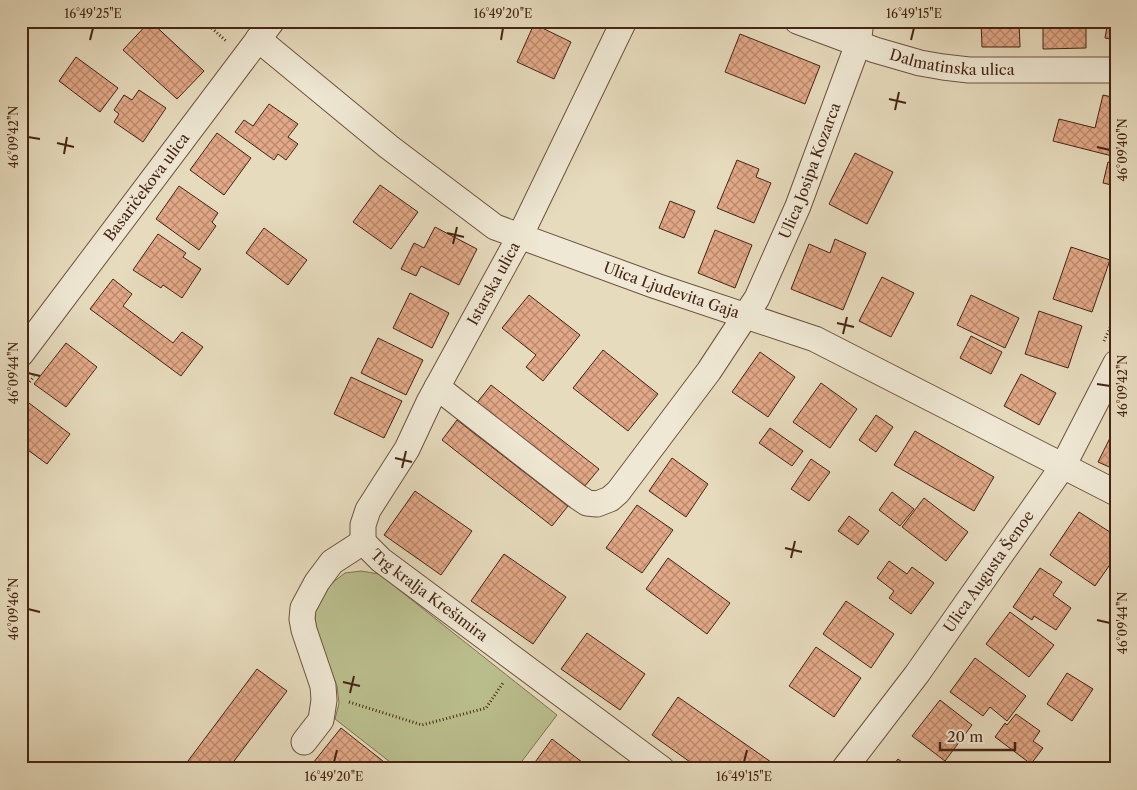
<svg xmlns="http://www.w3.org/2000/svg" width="1137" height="790" viewBox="0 0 1137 790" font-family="'Libre Caslon Text',serif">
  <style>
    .green { fill: #babe8d; stroke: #807250 }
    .building { fill: url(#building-cross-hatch); stroke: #472514 }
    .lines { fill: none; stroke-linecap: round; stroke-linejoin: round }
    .minor-casing { stroke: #6f523e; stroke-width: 27 }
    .path { stroke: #472514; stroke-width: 3; stroke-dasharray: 1 2.5; stroke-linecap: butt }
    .minor { stroke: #efe8d4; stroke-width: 25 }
    .ticks { fill: none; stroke: #472514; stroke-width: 2 }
    .labels { text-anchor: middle; stroke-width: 5; stroke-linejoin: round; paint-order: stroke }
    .street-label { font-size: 15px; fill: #472514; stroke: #efe8d4 }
    .neatline { fill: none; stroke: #472514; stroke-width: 2 }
    .ticks-label { font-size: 12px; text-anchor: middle; fill: #472514 }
  </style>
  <defs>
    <pattern id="building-cross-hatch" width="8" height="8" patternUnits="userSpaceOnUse" patternTransform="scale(1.25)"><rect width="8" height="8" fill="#e2a887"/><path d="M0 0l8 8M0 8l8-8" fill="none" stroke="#b9896d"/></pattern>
  </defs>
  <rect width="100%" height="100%" fill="#e6dbbd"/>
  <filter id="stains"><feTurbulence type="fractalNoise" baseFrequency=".004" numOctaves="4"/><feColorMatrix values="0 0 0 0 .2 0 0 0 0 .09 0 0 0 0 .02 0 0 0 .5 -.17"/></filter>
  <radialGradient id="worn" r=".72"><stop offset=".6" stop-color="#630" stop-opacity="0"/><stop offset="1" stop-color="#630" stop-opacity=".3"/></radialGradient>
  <path class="green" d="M361,571L379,574L557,715L516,769H399L335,719L339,703L337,686L314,626L316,607L328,586L345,573Z"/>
  <path class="building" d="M150,21L204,71L177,99L123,50Z
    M569,21H585L582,27Z
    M981,21H1019L1020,47H982Z
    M1043,21H1086V48L1043,49Z
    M1108,21H1116V40L1105,38Z
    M534,24L571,42L554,79L517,62Z
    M740,34L820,66L805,104L725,72Z
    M76,57L118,88L100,112L59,81Z
    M139,90L166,108L143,142L114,122L119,114L114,110L124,95L132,100Z
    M1103,95L1116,98V157L1053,141L1059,119L1095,128Z
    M269,104L298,124L288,137L298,144L286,160L278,154L274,160L235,132L244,120L253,126Z
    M217,133L251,158L224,195L190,170Z
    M855,153L893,172L867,224L829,204Z
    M737,160L759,169L756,177L771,183L754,223L717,208Z
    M1108,162L1116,164V186L1103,183Z
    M380,185L418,212L391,249L353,222Z
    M179,186L218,213L212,222L216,226L199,250L156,219Z
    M670,201L695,211L684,238L659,228Z
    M435,227L477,249L459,285L421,266L416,276L401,269L414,243L424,248Z
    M264,228L307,260L288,285L246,253Z
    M715,230L752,245L735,288L698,273Z
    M158,234L186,253L183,257L201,269L182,298L163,285L161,288L133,270Z
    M835,239L866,253L843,310L791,289L809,244L830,253Z
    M1071,247L1110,260L1092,312L1053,299Z
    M882,277L914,293L891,337L859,321Z
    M113,279L132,294L123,306L173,343L182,332L203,347L181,376L90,309Z
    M410,293L449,313L432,348L393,328Z
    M529,295L580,335L543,381L526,367L536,355L502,328Z
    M971,295L1019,318L1005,348L957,325Z
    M1039,311L1082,326L1068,368L1025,354Z
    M971,336L1002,352L991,374L960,358Z
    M378,338L423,360L406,395L361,373Z
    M66,343L97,367L66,407L34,384Z
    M603,350L658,394L628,431L573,388Z
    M760,352L795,377L768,417L732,392Z
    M1021,374L1056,393L1039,425L1004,406Z
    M351,377L402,401L384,438L334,414Z
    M821,383L857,409L830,448L793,422Z
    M491,385L599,469L584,487L476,404Z
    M25,400L70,434L47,464L21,445V406Z
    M876,415L893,427L876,452L859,440Z
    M457,420L568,506L552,526L442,440Z
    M1116,426V470L1098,462Z
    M770,428L803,451L792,466L759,443Z
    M915,431L994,477L974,511L894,465Z
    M672,458L708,484L686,517L649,491Z
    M811,459L830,472L809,501L791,489Z
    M415,491L472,531L441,575L384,535Z
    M892,492L914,509L900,526L879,510Z
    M924,498L968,532L946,561L902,527Z
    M637,505L673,530L642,573L606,548Z
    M1079,512L1116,536V556L1095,586L1050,555Z
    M849,516L869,531L858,545L838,531Z
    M504,554L566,597L533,644L471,601Z
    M668,558L730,603L707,634L646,589Z
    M889,561L907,574L912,567L934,583L911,614L889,598L894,591L877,578Z
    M1040,568L1062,582L1053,595L1071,608L1056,630L1034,616L1032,620L1013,607Z
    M846,601L894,634L871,668L823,634Z
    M1010,612L1054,645L1029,677L986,644Z
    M587,633L645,674L620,710L561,669Z
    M816,647L861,678L834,717L789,686Z
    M975,658L1026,696L1007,721L990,707L983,716L950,692Z
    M257,669L287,691L228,769H182Z
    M1067,673L1093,689L1072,721L1047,704Z
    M678,697L781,769H700L652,735Z
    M940,700L972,725L945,761L912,736Z
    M1016,714L1040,731L1033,741L1043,748L1031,764L995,737L1005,723L1007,725Z
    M341,728L393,769H320L313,763Z
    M552,739L591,769H530Z
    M898,759L911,769H890Z
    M1037,761L1047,769H1031Z"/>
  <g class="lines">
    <g class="minor-casing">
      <g id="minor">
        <path id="s1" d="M797,21L875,50L920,63L943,67L969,70H1116"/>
        <path id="s2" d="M258,39L389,147L495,227L656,286L815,339L1116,493"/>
        <path id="s3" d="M21,354L272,21"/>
        <path id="s4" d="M437,387L578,497L587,503L597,504L610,499L618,492L709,371L757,298L798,206L858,44L861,21"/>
        <path id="s5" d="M363,542V525L368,510L407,449L429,402L520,236L624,21"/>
        <path id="s6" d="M304,742L321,720L324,700L323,686L304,630L302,619L303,608L317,582L332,562L363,542L381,560L662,769"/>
        <path id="s7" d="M844,769L917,674L1063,466L1116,363"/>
      </g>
    </g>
    <path class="path" d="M204,21L226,41
      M296,27L300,21
      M1104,341L1116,315
      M21,393L34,376
      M349,702L422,725L486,708L503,683"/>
    <use href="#minor" class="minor"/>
  </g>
  <path class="ticks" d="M90,40L93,28M501,40L503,28M911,40L914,28M889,99L906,103M895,110L899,92M28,137L40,139M57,143L74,147M1097,147L1110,150M64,154L67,137M447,233L464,237M453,244L457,227M837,323L854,327M843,334L847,317M28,373L40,376M1097,384L1110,386M395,458L412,462M402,468L406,451M785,548L802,552M791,558L795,541M28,609L40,612M1097,620L1110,623M343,682L360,686M350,693L354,676M334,762L337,750M744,762L747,750"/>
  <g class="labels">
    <g class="street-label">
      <text dy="5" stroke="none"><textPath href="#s1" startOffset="162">Dalmatinska ulica</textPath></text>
      <text dy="5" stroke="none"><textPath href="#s4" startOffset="601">Ulica Josipa Kozarca</textPath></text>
      <text dy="5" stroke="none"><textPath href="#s3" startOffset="209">Basaričekova ulica</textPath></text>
      <text dy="5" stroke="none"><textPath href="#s5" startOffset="292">Istarska ulica</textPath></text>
      <text dy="5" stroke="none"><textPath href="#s2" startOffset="490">Ulica Ljudevita Gaja</textPath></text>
      <text dy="5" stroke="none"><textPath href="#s7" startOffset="245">Ulica Augusta Šenoe</textPath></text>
      <text dy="5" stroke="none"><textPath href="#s6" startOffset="320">Trg kralja Krešimira</textPath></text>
    </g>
  </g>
  <rect width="1137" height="790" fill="none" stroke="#e6dbbd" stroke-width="55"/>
  <path d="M940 742v8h75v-8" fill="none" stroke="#472514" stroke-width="2.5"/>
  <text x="947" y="742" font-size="15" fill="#472514" stroke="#efe8d4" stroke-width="4" paint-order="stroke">20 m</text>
  <rect x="28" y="28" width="1082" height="734" class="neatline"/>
  <g class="ticks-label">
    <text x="93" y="18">16°49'25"E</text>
    <text x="503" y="18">16°49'20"E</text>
    <text x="914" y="18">16°49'15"E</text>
    <text transform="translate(14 137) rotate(-90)" y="4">46°09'42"N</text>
    <text transform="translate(1123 150) rotate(-90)" y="4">46°09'40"N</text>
    <text transform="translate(14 373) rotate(-90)" y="4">46°09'44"N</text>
    <text transform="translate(1123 386) rotate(-90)" y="4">46°09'42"N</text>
    <text transform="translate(14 609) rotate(-90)" y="4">46°09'46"N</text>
    <text transform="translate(1123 623) rotate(-90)" y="4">46°09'44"N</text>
    <text x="334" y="781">16°49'20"E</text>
    <text x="744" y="781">16°49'15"E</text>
  </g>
  <rect width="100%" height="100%" filter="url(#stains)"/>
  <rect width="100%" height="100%" fill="url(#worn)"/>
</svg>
